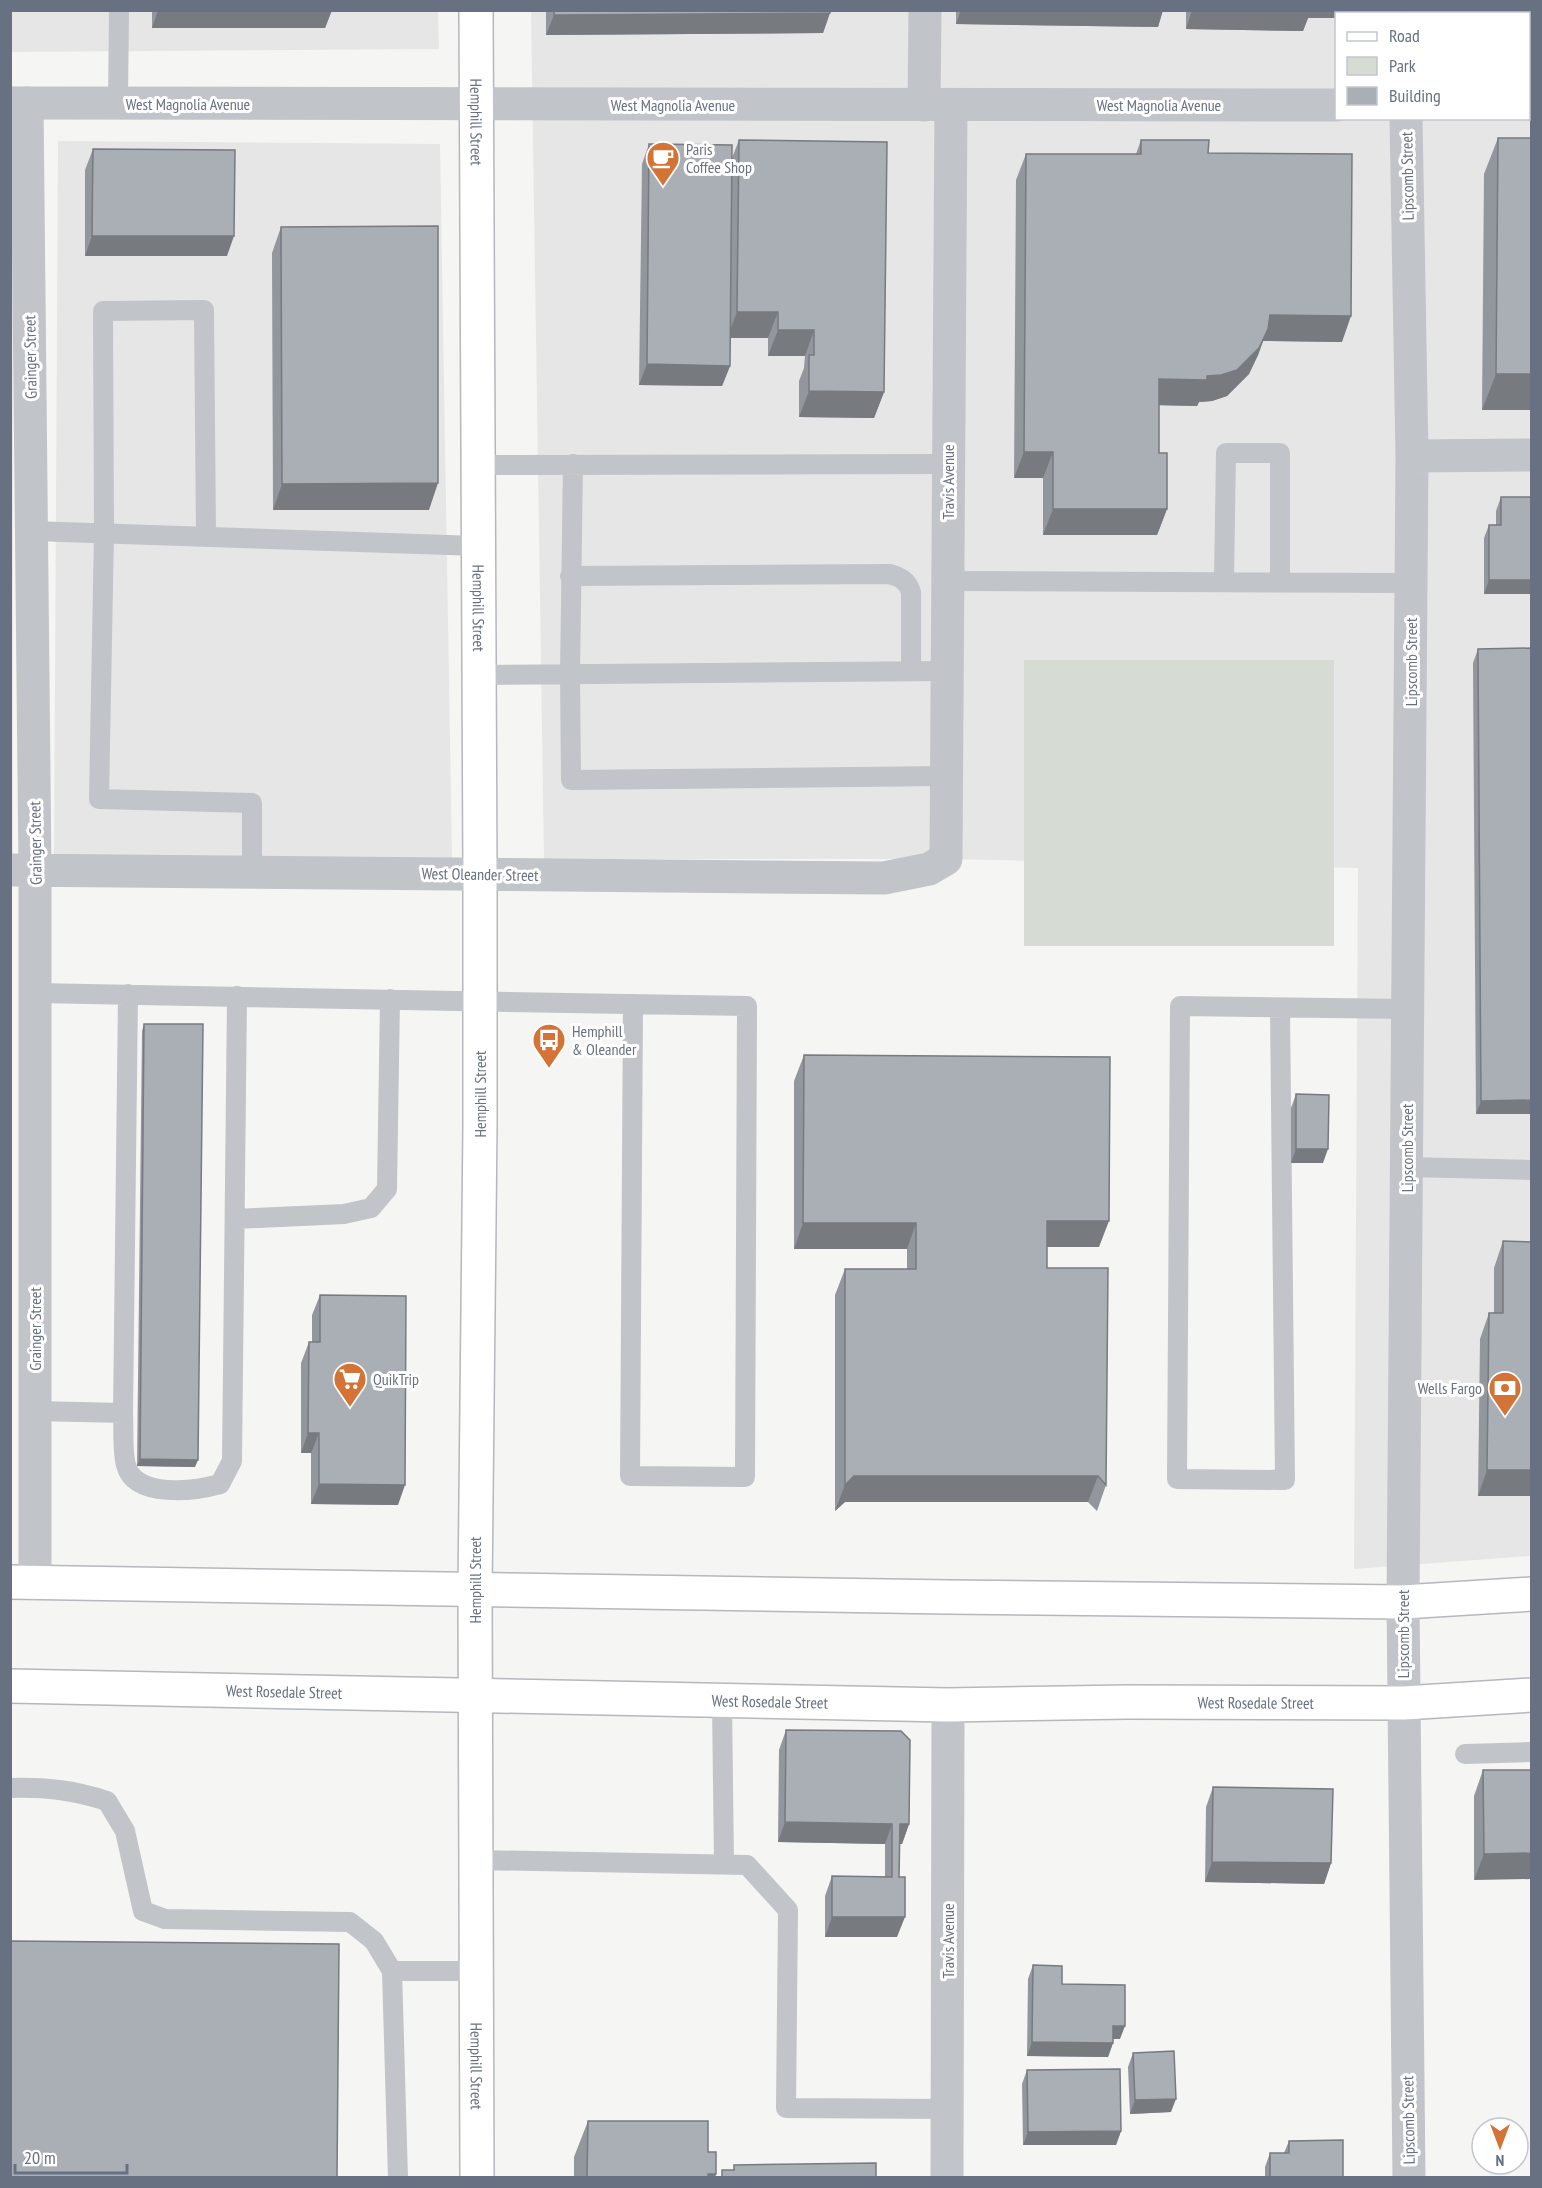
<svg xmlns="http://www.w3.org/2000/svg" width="1542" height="2188" viewBox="0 0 1542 2188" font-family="'PT Sans Narrow',sans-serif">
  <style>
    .built { fill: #e6e6e6; fill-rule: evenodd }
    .green { fill: #d6dcd4 }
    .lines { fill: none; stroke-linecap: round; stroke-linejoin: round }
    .secondary-casing { stroke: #b4b7bc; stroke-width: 36 }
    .service { stroke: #c1c4c8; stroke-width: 20 }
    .minor { stroke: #c1c4c8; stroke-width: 33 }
    .tertiary { stroke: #c1c4c8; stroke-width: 33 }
    .secondary { stroke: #fff; stroke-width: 33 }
    .wall { fill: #92969d }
    .shaded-wall { fill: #777a7f }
    .building { fill: #aaafb6; stroke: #777a7f; stroke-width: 1.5 }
    .labels { text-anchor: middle; stroke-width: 6; stroke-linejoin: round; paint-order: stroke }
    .street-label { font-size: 16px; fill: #677181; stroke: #fff }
    .poi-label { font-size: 16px; fill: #677181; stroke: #fff; text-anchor: start }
  </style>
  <rect width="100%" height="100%" fill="#f5f6f3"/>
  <path class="built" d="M10,11H438L439,49L11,52Z
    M531,11H1531V1556L1354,1569L1358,868L946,859H544ZM1336,14H1528V118H1336Z
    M11,141H13V858H11Z
    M58,141L440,144L452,858H54Z"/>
  <path class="green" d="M1024,660H1334V946H1024Z"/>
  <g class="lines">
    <g class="secondary-casing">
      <g id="secondary">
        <path id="s1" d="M476,10L480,874V1125L475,1591L477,2178"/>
        <path d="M10,1582L948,1597L1403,1602L1532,1594"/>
        <path id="s2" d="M10,1686L948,1705L1127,1702L1404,1703L1532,1695"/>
      </g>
    </g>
    <path class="service" d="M118,103L119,10
      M573,464L570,674L571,780L947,776
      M478,465L948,464
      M32,531L478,546
      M206,536L204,310L103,311L104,533L99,799L252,803V873
      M570,576L889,574C900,577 907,580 911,592V671
      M948,581L1411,583
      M1224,582L1226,453H1280V582
      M479,675L947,671
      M35,993C272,999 510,1001 747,1006L745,1477L630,1476L633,1004
      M1280,1008L1285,1480L1177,1479L1180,1006L1408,1009
      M1407,1167L1532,1170
      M235,1219L344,1214L371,1208L387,1189L390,999
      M35,1411L123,1413L128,994
      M123,1413C124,1428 122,1451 126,1465C135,1499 195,1491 220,1484L232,1461L237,996
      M722,1701L724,1864
      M1465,1754L1532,1752
      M10,1788C46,1787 73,1790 107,1801L125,1831L143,1911L165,1919L350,1922L374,1941L392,1971L398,2178
      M475,1860L747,1865L788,1910L786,2108L947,2109
      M392,1971H475"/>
    <path class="minor" d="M1406,10V14
      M27,103L35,870V1583
      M924,105L925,10
      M1406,118L1412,456L1403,1602L1409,2178
      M1412,456L1532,455
      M10,870L884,878L929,869L946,859L951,105
      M947,2178L948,1705"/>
    <path class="tertiary" d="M10,103L1336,105
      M1528,104H1532"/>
    <use href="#secondary" class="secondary"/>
  </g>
  <path class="wall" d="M152,10H332L325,28H152Z
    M546,10H901V12H830L823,33L546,35Z
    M956,10H1163L1158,27L956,24Z
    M1186,10H1365L1363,14H1336L1308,18L1303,31L1186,29Z
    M1498,138L1532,410H1482L1484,174Z
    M739,140L884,392L874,418L799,417V381L804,368L805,356H768V338H730V366L722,386L639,385L642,164L649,144L732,158Z
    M1141,140L1208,153L1342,342L1263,341L1258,355L1249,374L1227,396L1212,401L1199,402L1197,406L1159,405V453L1167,509L1157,535H1043V478H1014L1016,180L1026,154H1136Z
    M93,149L227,256H85V170Z
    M281,227L429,510H273L272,253Z
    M1501,497L1532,594H1484V538L1489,525H1496V511Z
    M1478,649L1532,1114H1476L1473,663Z
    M144,1024L195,1467L137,1466L142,1031Z
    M804,1055L1099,1247H1047V1268L1106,1485L1097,1511L1088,1502H845L835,1511V1295L845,1269H907V1249H794V1081Z
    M1296,1094L1323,1163H1291V1108Z
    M1503,1241L1532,1242V1496H1478L1480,1339L1489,1313H1494V1268Z
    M320,1295L398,1505L311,1504V1453H301V1363L309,1342H312V1315Z
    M786,1730L909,1824L902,1844H900L897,1937H825V1896L832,1876L885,1877V1844L778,1842L779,1750Z
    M1483,1770H1532L1474,1880V1796Z
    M1213,1787L1331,1863L1324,1884L1205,1882L1206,1807Z
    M1033,1965L1062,1984L1120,2039H1113V2043L1108,2057L1027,2056L1028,1979Z
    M1133,2053L1171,2112L1130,2114L1128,2067Z
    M1027,2070L1121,2131L1116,2145H1023L1022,2084Z
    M588,2121L708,2152L715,2178H574V2157Z
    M1289,2141L1343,2178H1265V2167L1270,2153H1284Z"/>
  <path class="shaded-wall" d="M158,10H332L325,28H152Z
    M826,10H901V12H826Z
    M961,10H1163L1158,27L956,24Z
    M1192,10H1365L1363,14H1336V18H1308L1303,31L1186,29Z
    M1462,10H1532V15H1528V14H1461Z
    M830,13L823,33L546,35L554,15Z
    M92,236H234L227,256H85Z
    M737,312H778L768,338H727Z
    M1270,315L1351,316L1342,342L1263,341L1258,355L1249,374L1227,396L1212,401L1199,402L1197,406L1149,405L1159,379L1207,376Z
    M778,330H814L805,356H768Z
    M647,364L730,366L722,386L639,385Z
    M1496,374H1532V410H1482Z
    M809,391L884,392L874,418L799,417Z
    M1024,452H1053L1043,478H1014Z
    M438,483L429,510H273L282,484Z
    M1053,509H1167L1157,535H1043Z
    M1489,580H1532V594H1484Z
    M1532,1100V1114H1476L1481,1101Z
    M1296,1149H1328L1323,1163H1291Z
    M1047,1221H1109L1099,1247H1038Z
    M803,1223H916L907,1249H794Z
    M308,1433H319L311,1453H301Z
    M140,1459L198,1460L195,1467L137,1466Z
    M1487,1470H1532V1496H1478Z
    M854,1476H1098L1088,1502H845L835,1511L845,1485Z
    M319,1484L405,1485L398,1505L311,1504Z
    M785,1822L892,1824L885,1844L778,1842Z
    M900,1824H909L902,1844H892Z
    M1532,1853V1879L1474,1880L1484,1854Z
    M1212,1862L1331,1863L1324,1884L1205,1882Z
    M832,1917H905L897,1937H825Z
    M1113,2026H1125L1120,2039H1108Z
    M1032,2042L1113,2043L1108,2057L1027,2056Z
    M1176,2099L1171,2112L1130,2114L1135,2100Z
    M1121,2131L1116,2145H1023L1028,2132Z
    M708,2174H716L715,2178H707Z"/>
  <path class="building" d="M554,10H830V13L554,15Z
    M1498,138H1532V374H1496Z
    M739,140L887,142L884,392L809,391V355H814V330H778V312H737Z
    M1141,140H1209L1208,153L1352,154L1351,316L1270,315L1268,329L1259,348L1237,370L1221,375L1207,376V380L1159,379V453H1167V509H1053V452H1024L1026,154H1141Z
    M649,144L732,145L730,366L647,364Z
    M93,149L235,150L234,236H92Z
    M438,226V483L282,484L281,227Z
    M1501,497H1532V580H1489V525H1501Z
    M1532,648V1100L1481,1101L1478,649Z
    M144,1024H203L198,1460L140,1459Z
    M804,1055L1110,1057L1109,1221H1047V1268H1108L1106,1485L1098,1476H854L845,1485V1269H916V1223H803Z
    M1296,1094L1329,1095L1328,1149H1296Z
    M1503,1241L1532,1242V1470H1487L1489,1313H1503Z
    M320,1295L406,1296L405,1485L319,1484V1433H308L309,1342H320Z
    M786,1730L901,1731L910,1740L909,1824H900L899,1877H905V1917H832V1876L892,1877V1824L785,1822Z
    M1483,1770H1532V1853L1484,1854Z
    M1213,1787L1333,1789L1331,1863L1212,1862Z
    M10,1941L339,1944L337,2178H10Z
    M1033,1965L1062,1966V1984L1125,1985V2026H1113V2043L1032,2042Z
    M1174,2051L1176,2099L1135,2100L1133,2053Z
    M1120,2069L1121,2131L1028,2132L1027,2070Z
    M588,2121H708V2152H716V2174H708V2178H587Z
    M1343,2140V2178H1270V2153H1289V2141Z
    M876,2163V2178H722V2170H734V2165Z"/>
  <defs>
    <g id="cafe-pin" transform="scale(1.725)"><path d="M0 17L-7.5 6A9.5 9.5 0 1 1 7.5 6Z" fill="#d37335" stroke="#fff"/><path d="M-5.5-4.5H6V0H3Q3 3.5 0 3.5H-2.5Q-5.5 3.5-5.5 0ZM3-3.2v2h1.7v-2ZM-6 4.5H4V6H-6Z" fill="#fff"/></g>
    <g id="bus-pin" transform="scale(1.725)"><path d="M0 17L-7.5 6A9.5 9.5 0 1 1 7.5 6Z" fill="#d37335" stroke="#fff"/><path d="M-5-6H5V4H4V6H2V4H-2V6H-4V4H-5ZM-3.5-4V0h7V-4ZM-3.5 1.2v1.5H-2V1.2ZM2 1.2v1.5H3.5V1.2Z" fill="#fff"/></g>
    <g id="supermarket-pin" transform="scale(1.725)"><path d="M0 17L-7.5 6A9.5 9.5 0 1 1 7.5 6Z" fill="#d37335" stroke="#fff"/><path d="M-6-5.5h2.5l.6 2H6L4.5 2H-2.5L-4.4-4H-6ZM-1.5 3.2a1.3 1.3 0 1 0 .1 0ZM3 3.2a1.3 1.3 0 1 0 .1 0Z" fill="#fff"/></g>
    <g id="bank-pin" transform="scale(1.725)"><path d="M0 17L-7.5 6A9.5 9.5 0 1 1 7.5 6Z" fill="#d37335" stroke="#fff"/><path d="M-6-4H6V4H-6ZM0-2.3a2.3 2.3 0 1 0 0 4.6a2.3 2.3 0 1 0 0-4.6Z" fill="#fff"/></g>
  </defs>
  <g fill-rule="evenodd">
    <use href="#cafe-pin" x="663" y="158"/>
    <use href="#bus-pin" x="549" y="1040"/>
    <use href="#supermarket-pin" x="350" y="1379"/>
    <use href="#bank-pin" x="1505" y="1388"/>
  </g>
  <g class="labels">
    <g class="street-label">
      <text x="188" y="110">West Magnolia Avenue</text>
      <text x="673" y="111">West Magnolia Avenue</text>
      <text x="1159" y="111">West Magnolia Avenue</text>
      <text dy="6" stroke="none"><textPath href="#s1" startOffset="112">Hemphill Street</textPath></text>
      <text transform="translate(1407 176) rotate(-91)" y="6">Lipscomb Street</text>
      <text transform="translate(30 357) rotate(-91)" y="6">Grainger Street</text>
      <text transform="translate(948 482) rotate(-90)" y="6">Travis Avenue</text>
      <text dy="6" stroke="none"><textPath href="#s1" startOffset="598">Hemphill Street</textPath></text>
      <text transform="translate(1411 662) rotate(-90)" y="6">Lipscomb Street</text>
      <text transform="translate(35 843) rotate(-91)" y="6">Grainger Street</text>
      <text transform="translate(480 874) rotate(1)" y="6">West Oleander Street</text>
      <text transform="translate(480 1094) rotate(-90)" y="6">Hemphill Street</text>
      <text transform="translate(1407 1148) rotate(-90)" y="6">Lipscomb Street</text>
      <text transform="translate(35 1329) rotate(-90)" y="6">Grainger Street</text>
      <text transform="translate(475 1580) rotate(-90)" y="6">Hemphill Street</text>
      <text transform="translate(1403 1634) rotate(-90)" y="6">Lipscomb Street</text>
      <text dy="6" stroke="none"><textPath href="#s2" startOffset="274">West Rosedale Street</textPath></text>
      <text dy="6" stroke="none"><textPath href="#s2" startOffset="760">West Rosedale Street</textPath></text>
      <text dy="6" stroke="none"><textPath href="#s2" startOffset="1246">West Rosedale Street</textPath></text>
      <text transform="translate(948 1941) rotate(-90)" y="6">Travis Avenue</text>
      <text dy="6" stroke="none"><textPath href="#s1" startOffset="2056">Hemphill Street</textPath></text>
      <text transform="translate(1408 2120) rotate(-91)" y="6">Lipscomb Street</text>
    </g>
    <g class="poi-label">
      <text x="686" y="155">Paris<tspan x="686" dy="18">Coffee Shop</tspan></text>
      <text x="572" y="1037">Hemphill<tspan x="572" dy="18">&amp; Oleander</tspan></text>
      <text x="373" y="1385">QuikTrip</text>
      <text x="1482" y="1394" text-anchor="end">Wells Fargo</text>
    </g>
  </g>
  <rect width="1542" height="2188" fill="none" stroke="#677181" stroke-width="24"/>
  <rect x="1335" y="12" width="195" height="108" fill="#ffffff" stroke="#c2c6cd" stroke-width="1.5"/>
  <rect x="1347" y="32" width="30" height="9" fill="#ffffff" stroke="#c2c6cd" stroke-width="1.5"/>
  <text x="1389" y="42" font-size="18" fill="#677181">Road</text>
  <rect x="1347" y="57" width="30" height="18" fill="#d6dcd4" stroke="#c2c6cd" stroke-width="1.5"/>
  <text x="1389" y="72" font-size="18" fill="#677181">Park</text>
  <rect x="1347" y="87" width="30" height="18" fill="#aaafb6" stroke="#c2c6cd" stroke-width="1.5"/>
  <text x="1389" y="102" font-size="18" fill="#677181">Building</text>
  <g transform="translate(1500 2146) rotate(180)"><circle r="28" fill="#ffffff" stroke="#c2c6cd" stroke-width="1.5"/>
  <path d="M0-4.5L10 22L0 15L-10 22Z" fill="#d37335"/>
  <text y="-9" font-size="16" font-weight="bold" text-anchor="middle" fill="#677181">N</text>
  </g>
  <path d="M15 2164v9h112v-9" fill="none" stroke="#677181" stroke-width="3"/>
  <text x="24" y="2164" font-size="18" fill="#677181" stroke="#ffffff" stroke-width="4.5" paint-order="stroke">20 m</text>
</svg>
